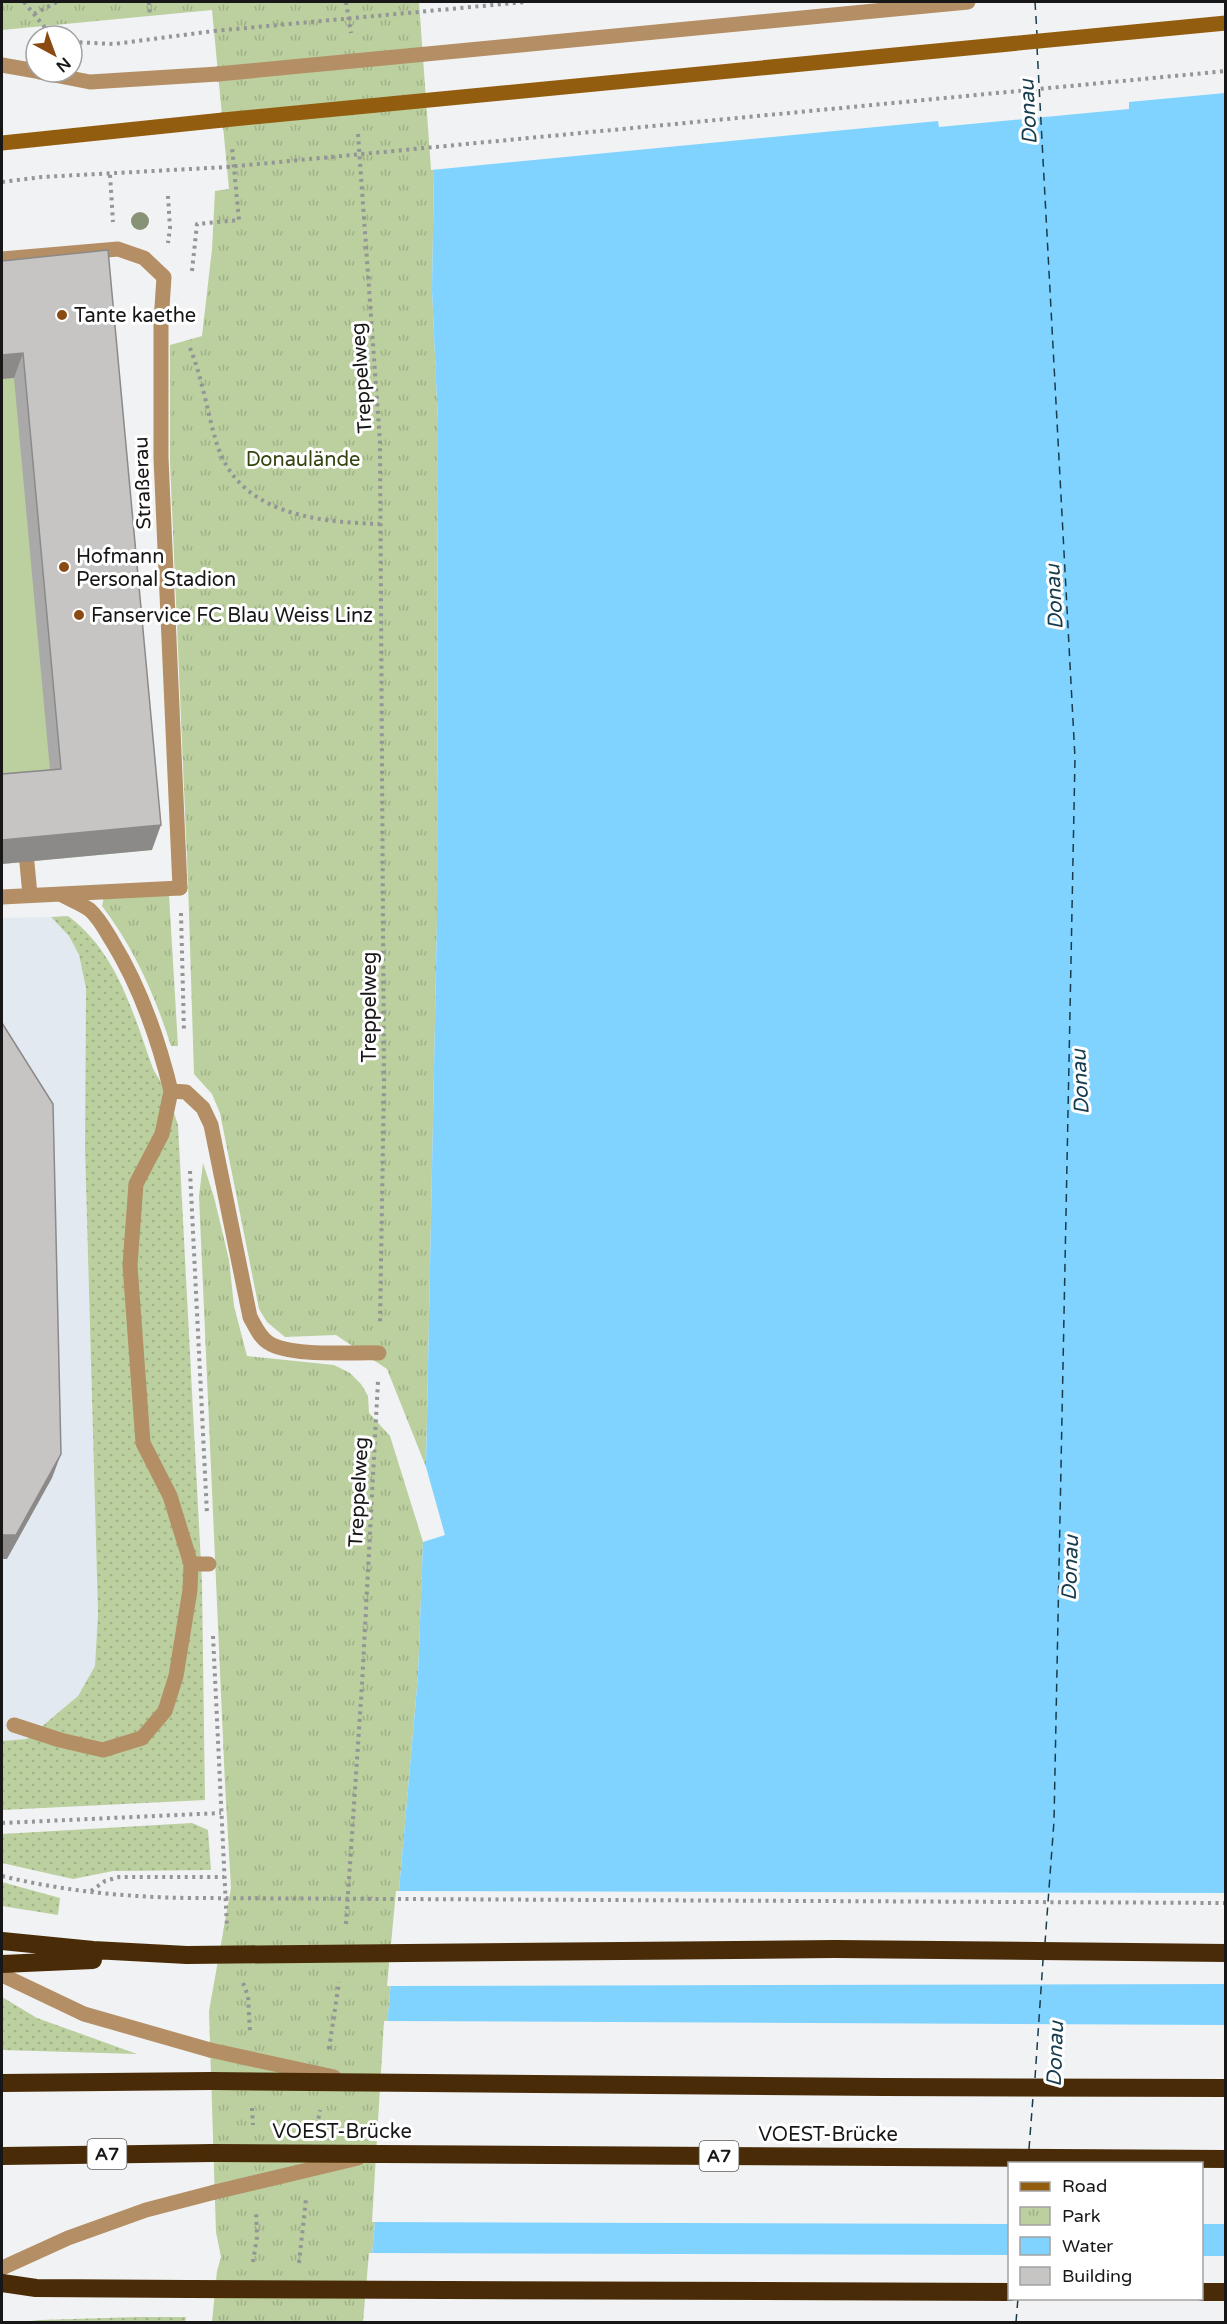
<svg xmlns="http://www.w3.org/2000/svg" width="1227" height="2324" viewBox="0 0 1227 2324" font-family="'Varela Round',sans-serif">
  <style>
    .built { fill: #e3e9f1 }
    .grass { fill: url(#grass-dots) }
    .park { fill: url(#park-tufts) }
    .pitch { fill: #bbcf9f }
    .water { fill: #80d3ff; fill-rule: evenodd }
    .pier { fill: #f1f2f3 }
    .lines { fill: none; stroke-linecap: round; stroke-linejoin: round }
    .ferry { stroke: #173c4e; stroke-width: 1.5; stroke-dasharray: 8 6; stroke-linecap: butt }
    .path { stroke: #949596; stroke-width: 4; stroke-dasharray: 3 4.5; stroke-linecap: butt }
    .lane { stroke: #b48e65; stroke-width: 15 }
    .street { stroke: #b48e65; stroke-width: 15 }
    .secondary { stroke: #935d0f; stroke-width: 15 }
    .highway { stroke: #492c07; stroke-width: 18 }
    .path-bridge { stroke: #949596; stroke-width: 4; stroke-dasharray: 3 4.5; stroke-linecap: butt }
    .lane-bridge { stroke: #b48e65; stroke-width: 15 }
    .street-bridge { stroke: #b48e65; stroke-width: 15 }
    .secondary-bridge { stroke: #935d0f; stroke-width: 15 }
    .highway-bridge { stroke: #492c07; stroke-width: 18 }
    .tree { fill: #889276 }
    .wall { fill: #aaa9a9 }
    .shaded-wall { fill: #8b8a89 }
    .building { fill: #c6c5c4; stroke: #8b8a89; stroke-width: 1.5 }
    .poi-dot { fill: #8a4a12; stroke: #fff; stroke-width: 2 }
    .labels { text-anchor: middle; stroke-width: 6; stroke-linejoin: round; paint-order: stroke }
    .shield { fill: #fff; stroke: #5d5d5d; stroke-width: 1.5 }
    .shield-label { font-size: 18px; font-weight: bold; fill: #171718 }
    .poi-label { font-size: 20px; fill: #171718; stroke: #fff; text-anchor: start }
    .street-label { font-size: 20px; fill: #171718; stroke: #fff }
    .park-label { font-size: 20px; fill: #33440f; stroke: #fff }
    .water-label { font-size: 21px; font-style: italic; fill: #173c4e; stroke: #fff }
  </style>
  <defs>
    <pattern id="grass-dots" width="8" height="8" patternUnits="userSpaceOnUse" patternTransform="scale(1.5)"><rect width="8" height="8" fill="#bbcf9f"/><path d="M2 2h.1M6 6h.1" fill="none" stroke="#a0b188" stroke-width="1.8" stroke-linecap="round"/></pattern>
    <pattern id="park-tufts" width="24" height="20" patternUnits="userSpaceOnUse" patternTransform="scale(1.5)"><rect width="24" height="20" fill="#bbcf9f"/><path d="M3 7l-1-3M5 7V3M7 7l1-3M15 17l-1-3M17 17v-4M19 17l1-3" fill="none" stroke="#a0b188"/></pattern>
  </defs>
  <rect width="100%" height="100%" fill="#f1f2f3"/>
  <path class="built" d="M51,917L69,936L79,955L86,988L85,1148L98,1613L95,1666L78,1696L27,1739L2,1741V918Z"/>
  <path class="grass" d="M68,916C116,951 133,1012 152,1066C156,1076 163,1084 168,1094C172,1104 174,1114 178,1125L202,1583L205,1800L2,1810V1741L27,1739L78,1696L95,1666L98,1613L85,1148L86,988L79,955L69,936L51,917Z
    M192,1823L208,1830L211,1870L113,1871L73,1879L2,1863V1834Z
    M2,1882L60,1898L58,1915L2,1906Z
    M2,1997L37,2018L137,2054L2,2050Z
    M139,2317H186L185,2322H19L40,2320Z"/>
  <path class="park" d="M2,2H422L434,170L432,290L438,423L437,920L426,1467L387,1369L336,1335L285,1337L267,1322L259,1309L220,1113L212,1094L194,1074L188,882L170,462V345L202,336L212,249L215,191L229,189L212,10L2,30Z
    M169,895L178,1046H171C155,995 134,948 102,906L104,896Z
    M203,1163L214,1197L229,1260L234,1306L247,1356L334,1365L350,1373L361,1384L368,1396L369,1413L390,1436L423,1542L418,1676L388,2015L375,2221L366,2322H212L217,2271L221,2257L216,2232L209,2011L231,1888L225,1784L199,1196Z"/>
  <path class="pitch" d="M2,284L152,850L2,864Z"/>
  <path class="water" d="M422,2H1225V2322H366L375,2221L388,2015L418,1676L423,1542L445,1535L426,1467L437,920L438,423L432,290L434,170ZM1010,2164H1202V2298H1010Z"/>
  <path class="pier" d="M419,2H1225V93L1129,102V109L939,127L938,121L431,170Z
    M396,1891L1225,1893V1984L387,1986Z
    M384,2021L1225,2025V2224H1202V2164H1010L1009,2224L372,2222Z
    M369,2253L1009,2255L1010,2298H1202V2256H1225V2322H363Z"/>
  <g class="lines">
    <path class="ferry" d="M1035,2L1037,34
      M1037,47L1075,758L1054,1821L1045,1943
      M1035,2078L1043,1960
      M1029,2149L1033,2097
      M1016,2322L1018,2298"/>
    <path class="path" d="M24,2L47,30L55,36
      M149,2L150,16
      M346,2L351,33
      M34,14L57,2
      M72,42L114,44L214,31
      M358,134L380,442L384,1082L380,1325
      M110,175L113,222
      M2,182L42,177L227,167
      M168,196L170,228L168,243
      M192,271L197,224L239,220L232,147
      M190,348C202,377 207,411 216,441C237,514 315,522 380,524
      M181,913L184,1032
      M190,1171L207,1514
      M213,1636L227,1928
      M2,1823L221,1813
      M2,1876C63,1891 125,1897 188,1898
      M91,1891L105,1881L119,1877H224
      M346,1924L362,1685L378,1381
      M243,1983L248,1996L250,2032
      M329,2049L339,1982
      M252,2108L253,2125
      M317,2126L320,2110
      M253,2262L257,2237L256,2210
      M299,2263L306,2199"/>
    <path class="lane" d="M2,259L118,249L144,258L164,277L161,322V458L180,888
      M25,842L30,895
      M62,895C71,900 82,904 90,910C99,918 106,931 112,941C141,988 158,1038 171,1091L186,1092L203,1108L211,1125L250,1317C255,1326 260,1338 269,1343C291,1357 352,1352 379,1353
      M191,1564H209
      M14,1725L60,1740L103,1750L142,1738L165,1711L176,1676L190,1590L191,1564L170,1496L143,1443L130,1265L136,1184L162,1134L171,1091
      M2,1975L84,2014L210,2050
      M2,2268L68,2238L146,2210L215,2192"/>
    <path class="street" d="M2,65L36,71
      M39,72L90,82L218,74
      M2,897L180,888"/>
    <path class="secondary" d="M2,143L223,120"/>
    <path class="highway" d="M2,1941L93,1950L187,1955
      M835,1949L1226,1953
      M2,1964L93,1960
      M2,2083L211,2081
      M884,2087L1226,2088
      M2,2156L213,2153
      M2,2283L36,2288L188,2289
      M1202,2292H1226"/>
    <path class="path-bridge" d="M214,31L525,2
      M227,167L1226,71
      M188,1898L1226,1903"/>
    <path class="lane-bridge" d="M210,2050L334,2077
      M215,2192L358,2158"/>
    <path class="street-bridge" d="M218,74L968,2"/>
    <path class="secondary-bridge" d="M223,120L1226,23"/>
    <path class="highway-bridge" d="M187,1955L835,1949
      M211,2081L884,2087
      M213,2153L1226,2159
      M188,2289L1010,2292"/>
  </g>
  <circle class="tree" cx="140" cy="221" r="9"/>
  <path class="wall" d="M2,261L152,850L50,770L14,378Z"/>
  <path class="shaded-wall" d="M23,353L14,378L2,379V355Z
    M161,825L152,850L2,864V840Z
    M61,1454L52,1478L7,1559H2V1535Z"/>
  <path class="building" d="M108,250L161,825L2,840V774L61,769L23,353L2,355V261Z
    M2,1023L53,1104L61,1454L16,1535H2Z"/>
  <g class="poi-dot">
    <circle cx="62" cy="315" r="6"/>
    <circle cx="64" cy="567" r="6"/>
    <circle cx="79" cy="615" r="6"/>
  </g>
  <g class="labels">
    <g class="shield">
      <rect x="87.5" y="2139" width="39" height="30" rx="4.5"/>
      <rect x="699.5" y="2141" width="39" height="30" rx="4.5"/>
    </g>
    <g class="shield-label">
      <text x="107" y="2160">A7</text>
      <text x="719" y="2162">A7</text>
    </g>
    <g class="poi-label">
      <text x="74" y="322">Tante kaethe</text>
      <text x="76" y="563">Hofmann<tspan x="76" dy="23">Personal Stadion</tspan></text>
      <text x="91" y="622">Fanservice FC Blau Weiss Linz</text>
    </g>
    <g class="street-label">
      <text transform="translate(361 378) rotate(-94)" y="7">Treppelweg</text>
      <text transform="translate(142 483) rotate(-92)" y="7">Straßerau</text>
      <text transform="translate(369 1007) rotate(-90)" y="7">Treppelweg</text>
      <text transform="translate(358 1492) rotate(-87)" y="7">Treppelweg</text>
      <text x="342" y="2138">VOEST-Brücke</text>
      <text x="828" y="2141">VOEST-Brücke</text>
    </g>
    <g class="park-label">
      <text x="303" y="466">Donaulände</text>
    </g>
    <g class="water-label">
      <text transform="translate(1028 112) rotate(-93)" y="7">Donau</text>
      <text transform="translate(1054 597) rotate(-93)" y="7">Donau</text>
      <text transform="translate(1080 1082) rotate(-93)" y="7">Donau</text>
      <text transform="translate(1070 1568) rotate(-88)" y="7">Donau</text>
      <text transform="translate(1055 2054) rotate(-88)" y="7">Donau</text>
    </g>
  </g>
  <rect width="1227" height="2324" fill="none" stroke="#171718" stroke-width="6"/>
  <rect x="1008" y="2162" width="195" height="138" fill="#ffffff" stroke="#a2a2a3" stroke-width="1.5"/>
  <rect x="1020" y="2182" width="30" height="9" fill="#935d0f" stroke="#a2a2a3" stroke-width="1.5"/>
  <text x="1062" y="2192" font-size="18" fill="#171718">Road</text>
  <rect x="1020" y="2207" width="30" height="18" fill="url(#park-tufts)" stroke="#a2a2a3" stroke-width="1.5"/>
  <text x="1062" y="2222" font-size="18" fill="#171718">Park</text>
  <rect x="1020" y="2237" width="30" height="18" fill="#80d3ff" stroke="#a2a2a3" stroke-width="1.5"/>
  <text x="1062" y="2252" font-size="18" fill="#171718">Water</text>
  <rect x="1020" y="2267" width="30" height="18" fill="#c6c5c4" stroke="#a2a2a3" stroke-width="1.5"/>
  <text x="1062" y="2282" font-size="18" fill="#171718">Building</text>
  <g transform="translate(54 54) rotate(139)"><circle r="28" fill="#ffffff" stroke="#a2a2a3" stroke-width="1.5"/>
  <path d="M0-4.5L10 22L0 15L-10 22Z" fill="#8a4a12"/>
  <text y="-9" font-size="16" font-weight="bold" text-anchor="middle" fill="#171718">N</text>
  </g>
</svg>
